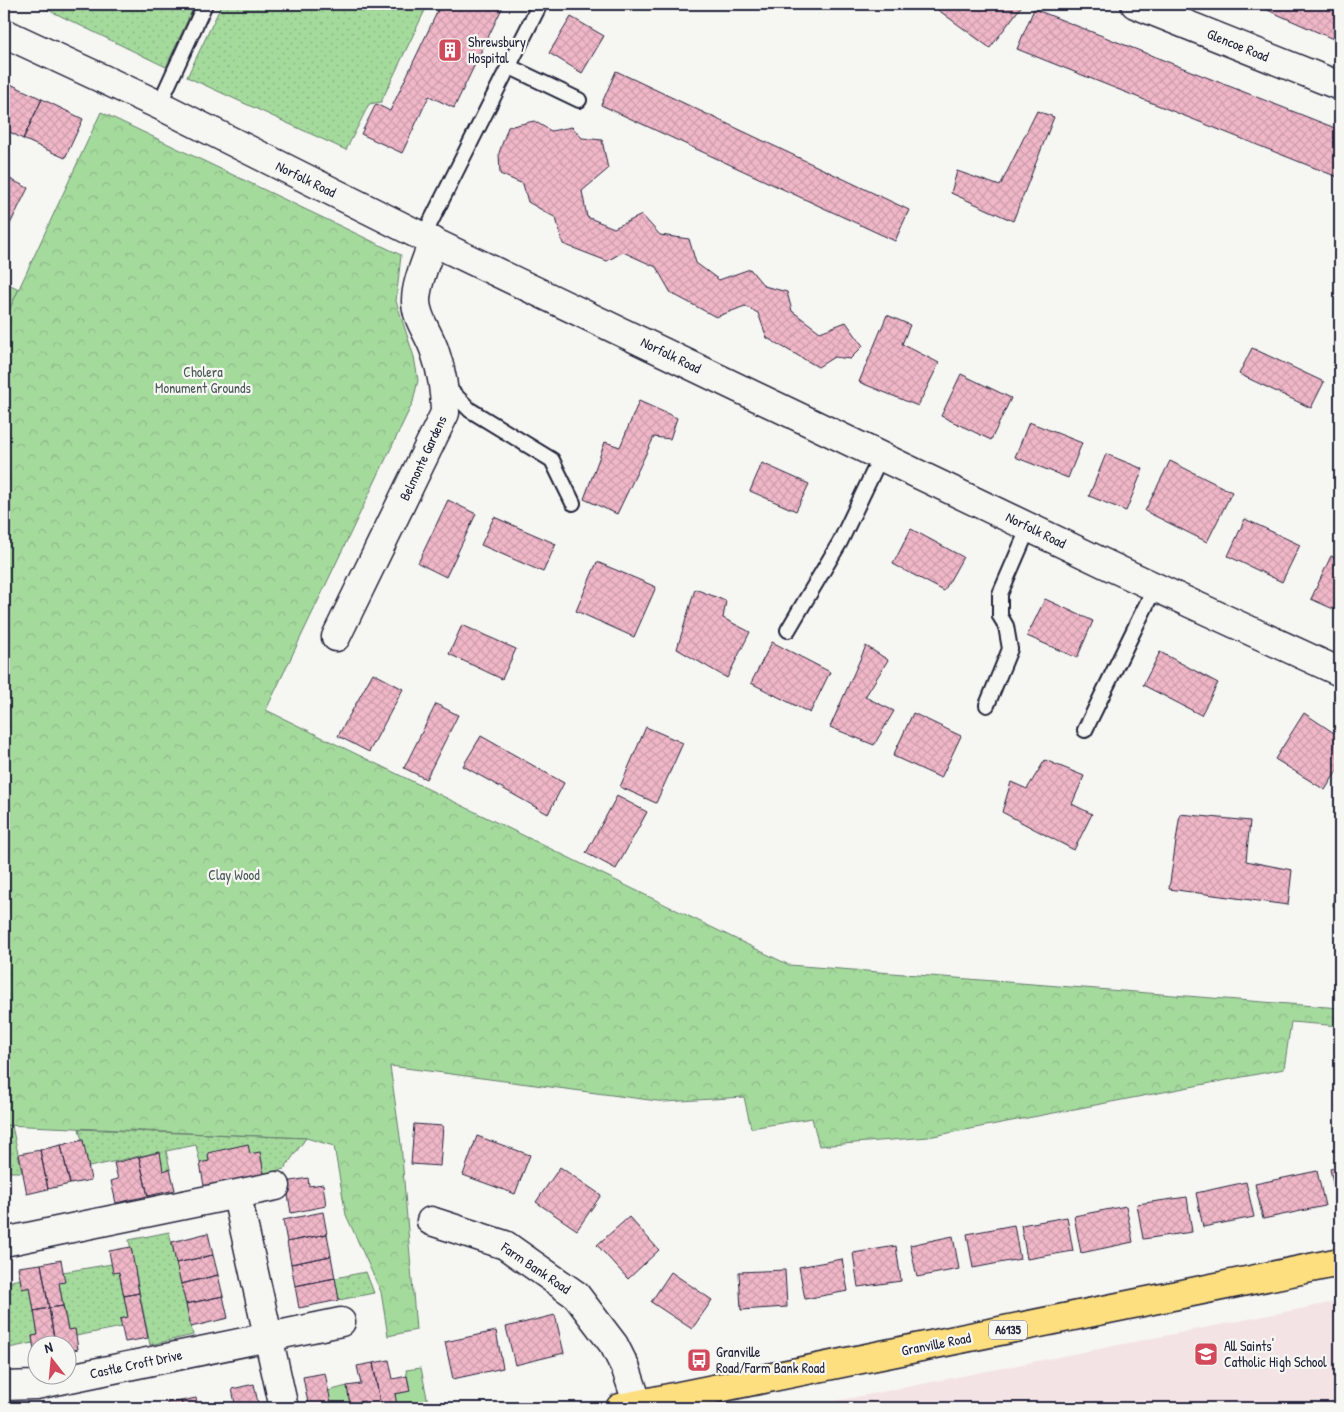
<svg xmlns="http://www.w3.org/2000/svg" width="1344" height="1412" viewBox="0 0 1344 1412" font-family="'Patrick Hand',sans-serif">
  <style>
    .built { fill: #f4e3e5 }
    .grass { fill: #a5da9d; stroke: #647e6c }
    .forest { fill: url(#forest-crowns); stroke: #647e6c }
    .garden { fill: url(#garden-dots); stroke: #647e6c }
    .building { fill: url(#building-cross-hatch); stroke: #22223b }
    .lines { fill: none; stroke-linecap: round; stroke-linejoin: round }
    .service-casing { stroke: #22223b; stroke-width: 18 }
    .minor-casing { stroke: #22223b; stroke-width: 31 }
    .primary-casing { stroke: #22223b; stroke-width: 31 }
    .service { stroke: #f6f6f2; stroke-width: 14 }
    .minor { stroke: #f6f6f2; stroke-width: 28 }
    .primary { stroke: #fddf80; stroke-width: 28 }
    .labels { text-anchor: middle; stroke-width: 4.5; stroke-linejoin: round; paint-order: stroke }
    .shield { fill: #f6f6f2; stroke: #626272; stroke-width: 1 }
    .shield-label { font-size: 12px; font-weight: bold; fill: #22223b }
    .poi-label { font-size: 14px; fill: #22223b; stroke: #f6f6f2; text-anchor: start }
    .street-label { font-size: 14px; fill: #22223b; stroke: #f6f6f2 }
    .park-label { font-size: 14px; fill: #495958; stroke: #f6f6f2 }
  </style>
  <defs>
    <pattern id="forest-crowns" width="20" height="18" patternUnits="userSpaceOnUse" patternTransform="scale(1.25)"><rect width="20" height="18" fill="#a5da9d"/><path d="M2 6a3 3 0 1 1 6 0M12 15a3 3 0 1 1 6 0" fill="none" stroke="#8ebb88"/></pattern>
    <pattern id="garden-dots" width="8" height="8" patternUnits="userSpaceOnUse" patternTransform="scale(1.25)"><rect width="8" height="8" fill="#a5da9d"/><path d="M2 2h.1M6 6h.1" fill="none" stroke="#8ebb88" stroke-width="1.8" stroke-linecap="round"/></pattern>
    <pattern id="building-cross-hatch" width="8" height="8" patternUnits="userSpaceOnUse" patternTransform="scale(1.25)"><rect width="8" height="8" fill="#f0b7c8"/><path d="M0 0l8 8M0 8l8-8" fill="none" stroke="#ce9dad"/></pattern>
  </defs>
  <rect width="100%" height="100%" fill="#f6f6f2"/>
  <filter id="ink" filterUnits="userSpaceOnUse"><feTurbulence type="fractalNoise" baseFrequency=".02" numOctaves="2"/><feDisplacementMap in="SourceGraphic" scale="10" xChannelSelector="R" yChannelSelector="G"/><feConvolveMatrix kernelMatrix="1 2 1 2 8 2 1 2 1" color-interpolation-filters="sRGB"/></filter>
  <g filter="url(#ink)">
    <path class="built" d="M1340,1301V1408H801Z"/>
    <path class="grass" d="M4,282L19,289L4,321Z
      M421,1368L429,1408H387L397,1406L395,1394L410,1391L406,1370Z
      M347,1386L350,1404L364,1401L365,1408H332L328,1391Z"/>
    <path class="forest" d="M101,112L401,255L396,301L414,357L418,380L413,402L266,710L789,965L1340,1008V1026L1291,1022L1284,1069L928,1137L819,1146L812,1118L751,1128L744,1097L665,1102L390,1066L401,1144L416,1330L388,1336L381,1292L346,1215L334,1146L306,1138L4,1125V321Z"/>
    <path class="garden" d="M36,4H195L166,67Z
      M222,4H428L381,102L369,104L346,150L187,77Z
      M4,1125L12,1126L22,1172H4Z
      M79,1129L306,1138L284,1169L264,1174L260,1152L250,1154L247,1145L208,1153L209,1161L200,1163L196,1145L166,1151L170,1169L163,1171L159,1152L89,1167Z
      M169,1232L193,1335L150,1345L129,1240Z
      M112,1264L119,1272L128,1317L120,1319L122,1327L76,1336L75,1329L68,1330L59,1283L63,1272Z
      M366,1272L374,1293L339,1300L335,1278Z
      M20,1279L22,1289L30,1287L38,1335L32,1336L33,1343L4,1349V1283Z"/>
    <path class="building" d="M441,4H504L454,108L429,96L402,153L361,134L376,104L390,111Z
      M930,4H1023L990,48Z
      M1254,4H1340V42Z
      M1034,9L1340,130V178L1017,49Z
      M571,17L604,36L582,73L549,53Z
      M616,71L909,210L895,241L601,105Z
      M4,81L42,99L23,139L4,129Z
      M42,99L83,119L65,158L23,139Z
      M1037,111L1054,117L1013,221L951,193L957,171L1000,186Z
      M534,121L551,131L572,127L582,138L602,140L608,169L582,191L587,217L614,228L642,215L660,235L689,239L696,263L719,280L750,269L764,286L787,292L792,311L820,332L846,322L863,346L850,359L834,357L818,367L767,338L758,313L745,306L716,317L671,293L656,267L623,252L607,261L563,244L556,218L528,202L523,184L500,174L499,153L508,127Z
      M4,176L28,188L7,230L4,228Z
      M887,315L910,325L902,344L939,363L918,406L859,382Z
      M1252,348L1324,382L1311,408L1239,374Z
      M961,374L1011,398L991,440L941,416Z
      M639,401L677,418L670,439L654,437L617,514L584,499L605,442L620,447Z
      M1029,422L1082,443L1068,478L1015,457Z
      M1106,454L1143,469L1126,511L1089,496Z
      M1170,461L1232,492L1207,542L1145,511Z
      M762,463L809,484L796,511L750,491Z
      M448,500L476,514L446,577L418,563Z
      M494,517L556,544L543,572L481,545Z
      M1245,519L1300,545L1282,582L1228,556Z
      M911,529L963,557L944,591L893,564Z
      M1331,556L1340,560V612L1311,599Z
      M597,562L656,587L634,637L576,611Z
      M695,589L726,601L723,618L750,632L727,678L677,649Z
      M1045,599L1093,621L1077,658L1027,636Z
      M462,625L516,649L502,679L449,654Z
      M772,642L830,672L810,713L751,683Z
      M866,646L888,660L865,697L894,711L874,745L830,727Z
      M1160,652L1218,683L1201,715L1143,685Z
      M373,673L403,689L369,752L338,736Z
      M436,704L458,715L426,779L404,768Z
      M913,713L961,736L941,778L893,756Z
      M1304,713L1340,737V766L1325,790L1275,759Z
      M646,727L683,743L656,803L620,787Z
      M481,736L564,783L548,814L463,766Z
      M1045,760L1084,776L1072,804L1092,814L1074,850L1002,812L1011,782L1027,789Z
      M617,796L647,812L616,869L586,853Z
      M1180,814L1250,821L1246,861L1292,870L1288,905L1169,889Z
      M1336,869L1340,870V907L1333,906Z
      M414,1124L443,1126L440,1166L411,1164Z
      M477,1136L530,1155L515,1194L463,1175Z
      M83,1140L91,1180L70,1184L61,1145Z
      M248,1144L250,1154L260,1152L264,1174L204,1186L200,1163L209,1161L208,1153Z
      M61,1145L70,1184L48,1189L40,1150Z
      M40,1150L48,1189L27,1194L19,1154Z
      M160,1152L163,1171L170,1169L175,1190L148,1196L139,1157Z
      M139,1157L148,1196L116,1203L111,1181L118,1179L114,1163Z
      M1340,1166V1202H1337L1330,1169Z
      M560,1167L601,1195L577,1230L536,1202Z
      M1317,1171L1325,1206L1263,1219L1255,1184Z
      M308,1178L309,1186L323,1184L326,1206L291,1213L286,1182Z
      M1246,1182L1254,1217L1203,1227L1196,1193Z
      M1187,1197L1192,1232L1143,1239L1137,1204Z
      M1126,1206L1133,1242L1081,1253L1074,1216Z
      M323,1212L327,1234L287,1242L283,1220Z
      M629,1217L659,1250L628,1279L597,1245Z
      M1067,1217L1073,1251L1027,1259L1021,1225Z
      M1014,1225L1020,1259L973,1268L967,1234Z
      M208,1233L213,1255L176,1263L172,1242Z
      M327,1234L331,1256L291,1264L287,1242Z
      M953,1236L959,1269L917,1277L910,1245Z
      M896,1246L901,1281L858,1287L853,1253Z
      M131,1247L139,1293L124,1296L119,1272L113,1273L109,1251Z
      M213,1255L218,1275L181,1284L176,1263Z
      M331,1256L335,1278L295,1286L291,1264Z
      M842,1259L848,1291L805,1299L799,1267Z
      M61,1260L65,1282L59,1283L63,1306L49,1308L41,1264Z
      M41,1264L49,1308L34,1311L30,1287L22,1289L18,1267Z
      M785,1270L787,1307L741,1310L739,1272Z
      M671,1272L712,1300L692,1329L651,1302Z
      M218,1275L223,1296L186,1304L181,1284Z
      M335,1278L339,1300L299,1308L295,1286Z
      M139,1293L148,1338L125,1342L120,1319L128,1317L124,1296Z
      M223,1296L228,1318L191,1327L186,1304Z
      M63,1306L68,1330L75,1329L78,1349L68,1351V1344H55L49,1308Z
      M49,1308L55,1344H38V1356L35,1357L32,1336L38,1335L34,1311Z
      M555,1315L564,1353L515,1365L506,1327Z
      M496,1331L503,1368L453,1379L445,1342Z
      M389,1360L393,1379L407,1376L410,1391L395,1394L397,1406L381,1408L373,1363Z
      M373,1363L381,1408H365L364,1401L350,1404L347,1386L361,1384L357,1366Z
      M325,1373L332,1408H309L303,1377Z
      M254,1384L259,1408H236L232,1389Z
      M196,1398L198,1408H183L181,1401Z
      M181,1401L183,1408H168L167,1403Z"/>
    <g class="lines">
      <g class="service-casing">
        <path id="service" d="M508,66L579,100
          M159,105L205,4
          M423,237L540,4
          M445,385L470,410L552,460L573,503
          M788,630L840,542L881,456
          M987,705L1010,649L1006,626L1000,616V594L1029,527
          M1085,730L1155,587"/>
      </g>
      <g class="minor-casing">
        <path id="minor" d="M1135,4L1340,86
          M4,33L159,105L423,237L1116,569L1340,672
          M336,637L445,413C445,392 442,372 435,352C430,335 416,319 416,301C416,282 427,260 433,241
          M237,1196L284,1408
          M431,1221L505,1245L576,1295L614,1345L626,1369L638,1405
          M4,1242L276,1186
          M4,1386L36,1385L341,1322"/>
      </g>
      <g class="primary-casing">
        <path id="primary" d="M620,1408L1340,1262"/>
      </g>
      <use href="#service" class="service"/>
      <use href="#minor" class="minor"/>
      <use href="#primary" class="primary"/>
    </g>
  </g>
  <defs>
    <g id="building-square" transform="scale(1.25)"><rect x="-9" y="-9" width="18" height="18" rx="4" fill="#d1495b" stroke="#f6f6f2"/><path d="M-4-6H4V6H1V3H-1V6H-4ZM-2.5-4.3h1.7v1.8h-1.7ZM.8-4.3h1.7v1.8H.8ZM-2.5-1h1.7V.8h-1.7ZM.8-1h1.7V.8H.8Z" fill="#fff"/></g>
    <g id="school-square" transform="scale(1.25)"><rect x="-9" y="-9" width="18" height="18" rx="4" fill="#d1495b" stroke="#f6f6f2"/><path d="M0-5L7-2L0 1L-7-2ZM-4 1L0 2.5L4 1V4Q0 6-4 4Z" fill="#fff"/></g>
    <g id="bus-square" transform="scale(1.25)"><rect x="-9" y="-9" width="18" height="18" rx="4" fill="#d1495b" stroke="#f6f6f2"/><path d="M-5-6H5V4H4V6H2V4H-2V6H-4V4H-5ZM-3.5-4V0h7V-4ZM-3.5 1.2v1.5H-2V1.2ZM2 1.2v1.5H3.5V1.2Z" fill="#fff"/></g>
  </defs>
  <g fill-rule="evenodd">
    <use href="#building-square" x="450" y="50"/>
    <use href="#school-square" x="1206" y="1354"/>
    <use href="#bus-square" x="699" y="1360"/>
  </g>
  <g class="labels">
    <rect class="shield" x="989" y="1320.5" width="38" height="19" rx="4"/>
    <g class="shield-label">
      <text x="1008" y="1334">A6135</text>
    </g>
    <g class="poi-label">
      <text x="468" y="47">Shrewsbury<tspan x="468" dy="16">Hospital</tspan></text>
      <text x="1224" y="1351">All Saints'<tspan x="1224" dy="16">Catholic High School</tspan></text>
      <text x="716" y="1357">Granville<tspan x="716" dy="16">Road/Farm Bank Road</tspan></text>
    </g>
    <g class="street-label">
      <text transform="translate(1238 45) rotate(22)" y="5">Glencoe Road</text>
      <text transform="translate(306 179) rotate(26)" y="5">Norfolk Road</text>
      <text transform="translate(671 355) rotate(26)" y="5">Norfolk Road</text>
      <text transform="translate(423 458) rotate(-65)" y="5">Belmonte Gardens</text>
      <text transform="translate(1036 530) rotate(26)" y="5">Norfolk Road</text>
      <text transform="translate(536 1268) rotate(34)" y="5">Farm Bank Road</text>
      <text transform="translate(936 1344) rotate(-11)" y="5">Granville Road</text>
      <text transform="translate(136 1364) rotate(-12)" y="5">Castle Croft Drive</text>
    </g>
    <g class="park-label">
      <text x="203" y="377">Cholera<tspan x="203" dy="16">Monument Grounds</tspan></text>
      <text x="234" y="880">Clay Wood</text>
    </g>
  </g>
  <rect width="1344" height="1412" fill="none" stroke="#f6f6f2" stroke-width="20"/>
  <rect x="10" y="10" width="1324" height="1392" fill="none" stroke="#22223b" stroke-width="2" filter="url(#ink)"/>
  <g transform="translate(52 1360) rotate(344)"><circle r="24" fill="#f6f6f2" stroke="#a1a1a9"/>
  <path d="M0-4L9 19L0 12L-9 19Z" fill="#d1495b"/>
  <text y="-8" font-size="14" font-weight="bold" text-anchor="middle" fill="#22223b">N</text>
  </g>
</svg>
